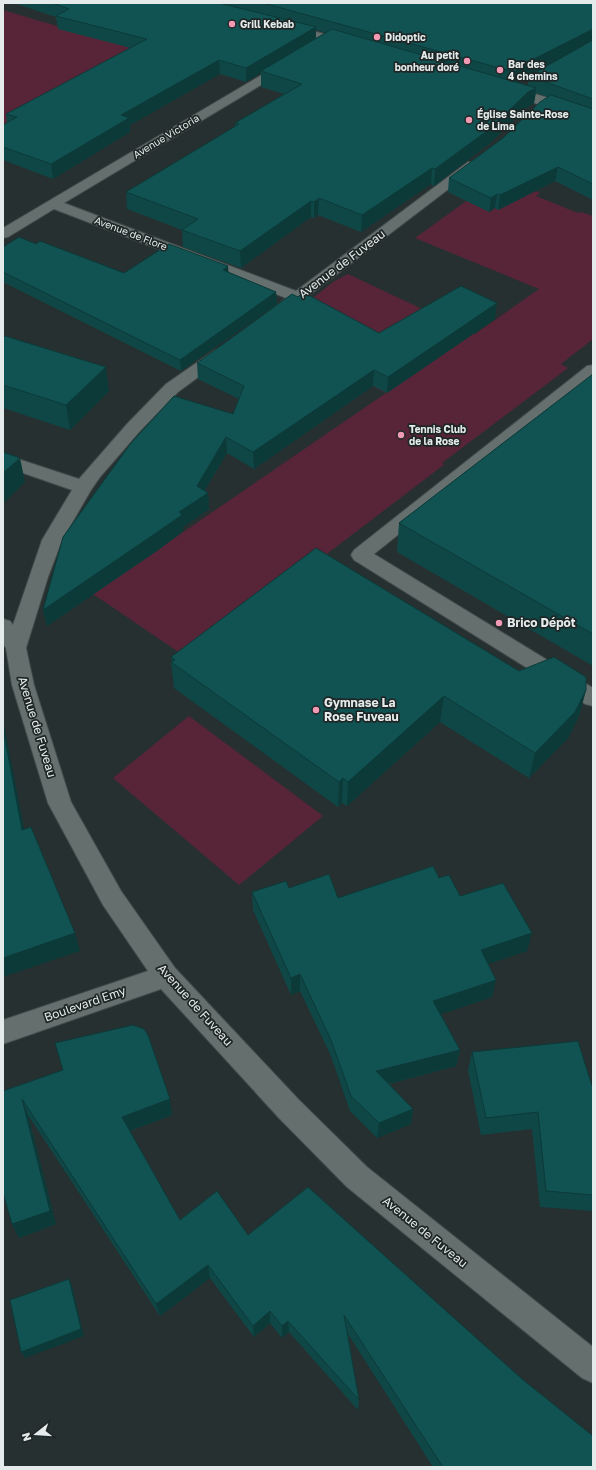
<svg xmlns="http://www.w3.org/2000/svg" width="596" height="1470" viewBox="0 0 596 1470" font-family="'Golos Text',sans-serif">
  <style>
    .green { fill: #572537 }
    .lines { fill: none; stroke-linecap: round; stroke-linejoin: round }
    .minor-casing { stroke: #434b4b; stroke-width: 2 }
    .minor { fill: #646f6e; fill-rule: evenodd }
    .wall { fill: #0f4747; fill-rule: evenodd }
    .shaded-wall { fill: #0c3a39 }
    .building { fill: #115352; stroke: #0c3a39 }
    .poi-dot { fill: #f09ab4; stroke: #1e2626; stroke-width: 1.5 }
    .labels { text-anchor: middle; stroke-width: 3.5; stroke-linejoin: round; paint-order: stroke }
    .far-poi-label { font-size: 10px; font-weight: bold; fill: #e5ebeb; stroke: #1e2626; text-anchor: start }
    .far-street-label { font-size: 10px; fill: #e5ebeb; stroke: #1e2626 }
    .street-label { font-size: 12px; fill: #e5ebeb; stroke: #1e2626 }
    .poi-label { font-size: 12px; font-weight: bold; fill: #e5ebeb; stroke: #1e2626; text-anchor: start }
  </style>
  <rect width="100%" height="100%" fill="#273030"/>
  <path class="green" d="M3,10L147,53L3,130Z
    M497,179L509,181L540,193L536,196L578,213L581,212L593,216V339L561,364L568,368L442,463L445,464L311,566L183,655L93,594L386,393L323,360L309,301L333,282L348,274L475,334L539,289L415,238Z
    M189,716L323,816L239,885L113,778Z"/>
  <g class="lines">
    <g class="minor-casing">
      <path id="minor" d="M287,24L354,42L356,44L350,48L283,29L281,27Z
        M287,60L293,64L291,67L64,203L296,291L468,162H478L480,165L303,300C294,306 287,316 274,313L272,310L286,298L54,209L8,237L3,238V228Z
        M506,85L552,99L593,115V123L502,92L500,89L502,86Z
        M221,348L227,350L229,353L227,356L178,392L139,432L100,477L91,490L62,540L48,577L26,648L34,685L71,802L121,891L175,968L299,1100L367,1167L593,1347V1383L582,1378L347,1187L279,1118L161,989L3,1044V1020L148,971L103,905L48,803L12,685L6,648L3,644V619L10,621L13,625L42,540L72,490L3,466V454L79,479L127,424L166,384L215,350Z
        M593,365V378L374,554L593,688V706L585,704L354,560L351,555L354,550L587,366Z"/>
    </g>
    <use href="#minor" class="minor"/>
  </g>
  <path class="wall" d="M14,3H593V200L555,181L498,210L495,208L489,212L448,192L449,178L503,138L548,97L536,93L534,103L526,108L489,144L434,186L431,184L361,232L318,215L314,218L311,217L241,268L183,247L182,230L127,209L126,192L235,127V123L284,94L261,87V73L246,82L220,74L130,125V132L53,179L3,160V125L7,123L6,114L131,48L58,29L56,17ZM316,30L326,33L316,38ZM573,51L529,76L528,85L516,82L520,79Z
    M36,244L124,273L228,266V272L276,292L277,304L181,371L3,282V247Z
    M495,319L387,393L373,386L254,469L227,453L205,490L208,493L209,509L183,527V531L161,548L47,626L43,610L233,414L239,399L198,379L197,363L379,333Z
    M3,337L109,391L70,430L3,408Z
    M593,374V666L397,552L399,523Z
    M171,657L519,671L586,690L579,716L568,738L529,778L440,722L347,806L342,803L338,807L174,688L171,662H172Z
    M439,878L460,896L527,951L488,964L492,997L441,1014L460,1050L456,1066L389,1084L413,1109L411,1124L377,1138L350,1111L331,1056L300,991L291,995L253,910L252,892L289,888L338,898Z
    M472,1052L593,1086V1211L540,1207L532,1129L481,1135L468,1070Z
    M3,1091L172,1115L130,1131L180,1220L248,1235L593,1467H433L348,1334L359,1400L358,1410L289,1332L282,1338L270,1323L254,1337L210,1278L160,1316L28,1115L56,1224L19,1238L12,1224Z"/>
  <path class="shaded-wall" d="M316,27V41L261,71V73L246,82V68Z
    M593,29V41L520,79L513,85L514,72L522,65Z
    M219,60L220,74L130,125V132L53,179L51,164L121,115Z
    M536,88L534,103L526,108L489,144L434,186L435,169L528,92Z
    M558,167L555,181L498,210L500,195Z
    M432,168L431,184L361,232L362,215Z
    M497,194L495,208L489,212L491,198Z
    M319,198L318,215L314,218V202Z
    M311,201V217L241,268L240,251Z
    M228,266L229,277L223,270Z
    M276,292L277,304L181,371L180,360Z
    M497,303L495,319L387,393L388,377Z
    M106,367L109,391L70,430L66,405Z
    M374,370L373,386L254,469L253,452Z
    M226,437L227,453L200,498L208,493L209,509L183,527V531L161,548L47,626L43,610L179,512L197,486Z
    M20,458L25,482L3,504V473Z
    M586,690L579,716L568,738L529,778L535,753Z
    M444,696L440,722L347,806L348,782Z
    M3,719L28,848L22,830L3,728Z
    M343,778L342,803L338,807L339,782Z
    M75,933L80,951L3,977V958Z
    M532,933L527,951L477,968L481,950Z
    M300,974V991L291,995V978Z
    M496,980L492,997L430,1018L433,1001Z
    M460,1050L456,1066L375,1087L376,1071Z
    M22,1099L28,1115L56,1224L19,1238L12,1224Z
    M170,1099L172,1115L126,1132L122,1117Z
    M413,1109L411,1124L377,1138L379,1123Z
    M208,1265L210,1278L160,1316L156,1304Z
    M69,1279L72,1285L84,1336L25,1358L21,1352Z
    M270,1311V1323L254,1337L253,1326Z
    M288,1321L289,1332L282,1338V1326Z"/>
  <path class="building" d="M52,3H219L316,27L246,68L219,60L121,115L129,118L51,164L3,147V125L17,117L6,114L147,39L56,16L69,9Z
    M263,3H593V29L522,65L514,72Z
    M332,29L536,88L528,92L491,128L435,169L432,168L362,215L319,198L314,202L311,201L240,251L182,230L198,219L126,192L239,124L235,123L302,84L261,71Z
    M593,40V99L529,76Z
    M551,95L593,109V184L558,167L500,195L497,194L491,198L449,178L503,138L540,102Z
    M19,237L36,244L40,241L124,273L169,244L228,266L223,270L276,292L180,360L3,272V247Z
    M461,286L497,303L388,377L374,370L253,452L226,437L197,486L208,493L179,512L182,515L159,531L43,610L63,537L131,443L174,396L233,414L244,386L197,363L292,294L298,297L303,292L379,333Z
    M5,336L106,367L66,405L3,385V337Z
    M593,374V634L399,523Z
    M3,452L20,458L3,473Z
    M316,548L519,671L554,657L586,677V690L575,712L535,753L444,696L348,782L343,778L339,782L171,662L175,660L171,657Z
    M3,728L22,830L31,827L75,933L3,958Z
    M433,866L439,878L449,875L460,896L503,883L532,933L481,950L496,980L433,1001L460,1050L376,1071L413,1109L379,1123L351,1096L331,1040L300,974L291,978L252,892L286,881L289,888L329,874L338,898Z
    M133,1025L144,1029L148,1035L170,1099L122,1117L180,1220L217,1191L248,1235L308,1187L522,1379L593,1436V1467H443L344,1315L359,1400L288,1321L282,1326L270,1311L253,1326L208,1265L156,1304L22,1099L50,1211L12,1224L3,1193V1091L63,1070L55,1043Z
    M578,1041L592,1086H593V1195L546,1191L538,1112L486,1118L472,1052Z
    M69,1279L81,1329L21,1352L10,1300Z"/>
  <g class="poi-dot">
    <circle cx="232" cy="24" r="4"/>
    <circle cx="377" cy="37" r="4"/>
    <circle cx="467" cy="61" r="4"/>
    <circle cx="500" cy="70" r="4"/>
    <circle cx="469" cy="120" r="4"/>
    <circle cx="401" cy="435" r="4"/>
    <circle cx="499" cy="623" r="4"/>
    <circle cx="316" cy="710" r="4"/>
  </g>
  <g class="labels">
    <g class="far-poi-label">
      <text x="240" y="28">Grill Kebab</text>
      <text x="385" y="41">Didoptic</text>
      <text x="459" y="59" text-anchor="end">Au petit<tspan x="459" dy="12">bonheur doré</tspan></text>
      <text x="508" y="68">Bar des<tspan x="508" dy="12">4 chemins</tspan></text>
      <text x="477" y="118">Église Sainte-Rose<tspan x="477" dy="12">de Lima</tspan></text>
      <text x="409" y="433">Tennis Club<tspan x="409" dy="12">de la Rose</tspan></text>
    </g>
    <g class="far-street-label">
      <text transform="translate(166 136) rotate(-31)" y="4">Avenue Victoria</text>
      <text transform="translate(131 233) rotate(21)" y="4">Avenue de Flore</text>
    </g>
    <g class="street-label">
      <text transform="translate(342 264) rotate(-37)" y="4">Avenue de Fuveau</text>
      <text transform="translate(37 727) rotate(73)" y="4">Avenue de Fuveau</text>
      <text transform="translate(85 1004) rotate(-19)" y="4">Boulevard Emy</text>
      <text transform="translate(195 1005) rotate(48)" y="4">Avenue de Fuveau</text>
      <text transform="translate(425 1232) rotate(39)" y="4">Avenue de Fuveau</text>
    </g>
    <g class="poi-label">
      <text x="507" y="627">Brico Dépôt</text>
      <text x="324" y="707">Gymnase La<tspan x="324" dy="14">Rose Fuveau</tspan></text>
    </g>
  </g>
  <rect width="596" height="1470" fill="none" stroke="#e5ebeb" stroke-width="8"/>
  <g transform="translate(36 1434) rotate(253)" stroke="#1e2626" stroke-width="3" paint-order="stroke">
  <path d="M0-3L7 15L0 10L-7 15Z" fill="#e5ebeb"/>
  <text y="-6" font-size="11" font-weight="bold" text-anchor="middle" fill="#e5ebeb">N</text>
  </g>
</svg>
